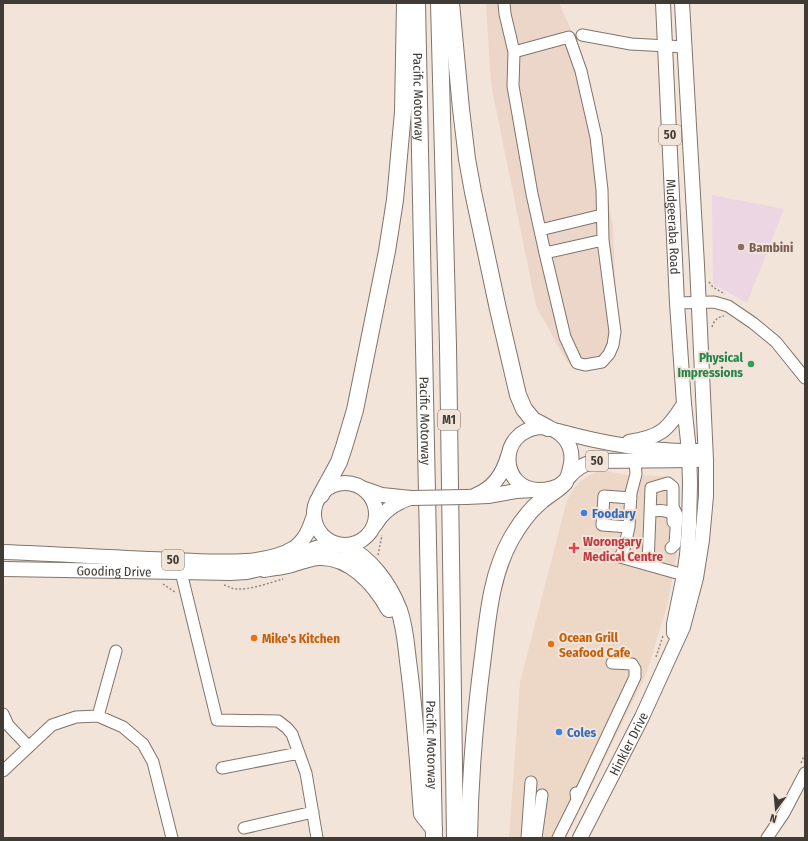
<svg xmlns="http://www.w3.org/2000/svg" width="808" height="841" viewBox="0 0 808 841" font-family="'Fira Sans Condensed',sans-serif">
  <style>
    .built { fill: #edd8c8 }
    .industrial { fill: #ecd5c9 }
    .education { fill: #ecd6e3 }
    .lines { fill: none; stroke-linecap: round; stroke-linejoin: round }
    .minor-casing { stroke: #81746a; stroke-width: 13 }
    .major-casing { stroke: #81746a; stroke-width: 16 }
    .highway-casing { stroke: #81746a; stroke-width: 18 }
    .path { stroke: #938981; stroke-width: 1.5; stroke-dasharray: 2 2; stroke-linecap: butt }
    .minor { stroke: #fff; stroke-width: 11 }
    .major { stroke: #fff; stroke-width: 14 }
    .highway { stroke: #fff; stroke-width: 16 }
    .major-bridge-casing { stroke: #81746a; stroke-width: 16; stroke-linecap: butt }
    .major-bridge { stroke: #fff; stroke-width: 14 }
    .education-dot { fill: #8d6e63; stroke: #f3e4d9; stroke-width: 1.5 }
    .leisure-dot { fill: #2e9e5b; stroke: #f3e4d9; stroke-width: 1.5 }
    .shop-dot { fill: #3f7fe0; stroke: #f3e4d9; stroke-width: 1.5 }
    .health-dot { fill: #e0444e; stroke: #f3e4d9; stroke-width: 1.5 }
    .food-dot { fill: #e8710a; stroke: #f3e4d9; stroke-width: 1.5 }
    .labels { text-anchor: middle; stroke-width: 4; stroke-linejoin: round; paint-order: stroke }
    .shield { fill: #f3e4d9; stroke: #766e67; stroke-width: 1 }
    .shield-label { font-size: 12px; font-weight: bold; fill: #413b36 }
    .street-label { font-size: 13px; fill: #413b36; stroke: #f3e4d9 }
    .education-label { font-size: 13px; font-weight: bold; fill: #785e54; stroke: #f3e4d9; text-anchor: start }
    .leisure-label { font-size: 13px; font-weight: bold; fill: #27864d; stroke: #f3e4d9; text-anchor: end }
    .shop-label { font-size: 13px; font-weight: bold; fill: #366cbe; stroke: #f3e4d9; text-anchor: start }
    .health-label { font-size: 13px; font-weight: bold; fill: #be3a42; stroke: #f3e4d9; text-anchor: start }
    .food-label { font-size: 13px; font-weight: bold; fill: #c56008; stroke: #f3e4d9; text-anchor: start }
  </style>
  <rect width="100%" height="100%" fill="#f3e4d9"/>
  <path class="built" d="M606,471L628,475L663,476L671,478L679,488V514L677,554L667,606L646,675L566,838H509L520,682L567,500L572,491L581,481L590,475L597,472Z"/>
  <path class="industrial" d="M486,3H559L583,57L613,227L617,332L594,366H581L567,362L536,306L491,84Z"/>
  <path class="education" d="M712,195L784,209L747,303L713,284Z"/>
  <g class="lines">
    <g class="minor-casing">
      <path id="minor" d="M504,3L505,14L514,52L513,86L532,194L545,253L565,337L577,363L585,365L602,362L609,354L613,345L615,332L603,240L602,190L596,137L581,71L569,37L514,52
        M582,35L631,44L685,47
        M540,230L602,215
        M545,253L603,240
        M677,303L714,302L728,306L753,323L776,342L805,378
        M635,460L636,474L631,493L629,527L624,549L620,557L691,577
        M650,512C657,510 666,509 673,515V522
        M629,527L602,525L604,496L631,498
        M648,565L651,488L668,483L673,487V507L677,515L675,544L671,548
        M181,572L217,720L278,721L287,728L292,734L306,773L317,838
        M3,714L8,725L28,746
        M98,716L116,651
        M222,768L299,753
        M3,771L52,725L76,717L98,716L123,727L143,744L153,762L172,838
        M577,800L635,677V669L632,664L612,663
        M244,828L313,812
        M527,838L531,782
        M536,838L542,795
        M558,838L577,800L576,793
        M767,838L784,813L805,773"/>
    </g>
    <g class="major-casing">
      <g id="major">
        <path id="s1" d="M663,3L677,303L684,404L689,451L690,483L689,527L687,555L684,575L674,624V633"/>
        <path d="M539,427C562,427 576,446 570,468C569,473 567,479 564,482C557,488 546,490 538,490C501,489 496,433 539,427Z"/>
        <path d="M558,431C605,444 649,452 697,451"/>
        <path d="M629,442C660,437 667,431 684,404"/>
        <path d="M568,478C576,468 584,464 596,461L697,460"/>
        <circle cx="345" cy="514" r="31"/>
        <path d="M365,489L382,495L411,498"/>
        <path d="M476,495C494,488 503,474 508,456"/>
        <path d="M466,497L488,496L516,491L534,490"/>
        <path d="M375,525C383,511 395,503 410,498"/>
        <path d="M3,552C60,554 117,558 174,560C209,561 264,567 294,548C306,540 310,527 314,515"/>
        <path id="s2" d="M3,569L181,572L230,573L247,572L273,566L316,548L327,545H341"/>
        <path id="s3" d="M580,838L642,717L683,627L696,578L702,540L706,496V460L697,265L682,3"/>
      </g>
    </g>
    <g class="highway-casing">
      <g id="highway">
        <path id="s4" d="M417,3L434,838"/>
        <path d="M439,3L448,346L455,838"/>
        <path d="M451,3L461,109L467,159L473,192L498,309L518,395L524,409L533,420L548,428"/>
        <path d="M321,495L339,462L344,447L355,410L387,251L395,200L403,112L405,3"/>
        <path d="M345,546C370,558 389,584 399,610C405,627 406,644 408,661C415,712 418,763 422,814L434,829"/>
        <path d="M264,569C272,567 280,567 288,565C298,562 308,558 318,557C350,555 375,584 389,609"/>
        <path d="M469,838C470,777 475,717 483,656C488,616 491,575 511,539C519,525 529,511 541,501C549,494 558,490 565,482"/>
      </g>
    </g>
    <path class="path" d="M709,282L713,287L725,294
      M712,327C714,321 717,317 724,316
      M378,555L382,535
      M163,584L175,592
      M224,585C228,586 232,589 236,589C250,590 269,583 283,579
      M656,657L663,636
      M801,763L805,754"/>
    <use href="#minor" class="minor"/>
    <use href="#major" class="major"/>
    <use href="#highway" class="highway"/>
    <g class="major-bridge-casing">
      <path id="major-bridge" d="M411,498L466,497"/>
    </g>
    <use href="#major-bridge" class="major-bridge"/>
  </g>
  <circle class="education-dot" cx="741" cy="247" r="4"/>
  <circle class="leisure-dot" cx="751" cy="364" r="4"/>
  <g class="shop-dot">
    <circle cx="584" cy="513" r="4"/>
    <circle cx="559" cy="732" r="4"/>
  </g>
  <path class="health-dot" d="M572 542h4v4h4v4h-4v4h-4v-4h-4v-4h4z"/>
  <g class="food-dot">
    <circle cx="254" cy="638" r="4"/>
    <circle cx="551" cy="644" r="4"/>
  </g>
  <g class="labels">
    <g class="shield">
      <rect x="659" y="125" width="22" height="20" rx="3"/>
      <rect x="438" y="410" width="22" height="20" rx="3"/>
      <rect x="586" y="451" width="22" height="20" rx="3"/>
      <rect x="162" y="550" width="22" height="20" rx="3"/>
    </g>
    <g class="shield-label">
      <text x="670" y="139">50</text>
      <text x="449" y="424">M1</text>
      <text x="597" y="465">50</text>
      <text x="173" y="564">50</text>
    </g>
    <g class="street-label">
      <text dy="5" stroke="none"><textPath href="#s4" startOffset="94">Pacific Motorway</textPath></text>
      <text dy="5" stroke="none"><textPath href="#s1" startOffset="224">Mudgeeraba Road</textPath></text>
      <text dy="5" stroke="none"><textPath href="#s4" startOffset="418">Pacific Motorway</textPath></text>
      <text dy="5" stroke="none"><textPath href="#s2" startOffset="111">Gooding Drive</textPath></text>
      <text dy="5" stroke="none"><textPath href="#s4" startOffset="742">Pacific Motorway</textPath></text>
      <text dy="5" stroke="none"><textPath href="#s3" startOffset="106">Hinkler Drive</textPath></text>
    </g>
    <g class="education-label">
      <text x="749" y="252">Bambini</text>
    </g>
    <g class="leisure-label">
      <text x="743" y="362">Physical<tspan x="743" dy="15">Impressions</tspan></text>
    </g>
    <g class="shop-label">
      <text x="592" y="518">Foodary</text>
      <text x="567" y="737">Coles</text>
    </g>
    <g class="health-label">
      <text x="583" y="546">Worongary<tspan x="583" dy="15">Medical Centre</tspan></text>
    </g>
    <g class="food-label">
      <text x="559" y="642">Ocean Grill<tspan x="559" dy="15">Seafood Cafe</tspan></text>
      <text x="262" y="643">Mike's Kitchen</text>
    </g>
  </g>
  <rect width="808" height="841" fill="none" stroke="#413b36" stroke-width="8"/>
  <g transform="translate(776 809) rotate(196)" stroke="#f3e4d9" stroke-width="3" paint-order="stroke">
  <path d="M0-3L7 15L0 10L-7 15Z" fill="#413b36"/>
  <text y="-6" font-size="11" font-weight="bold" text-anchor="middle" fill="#413b36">N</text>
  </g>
</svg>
